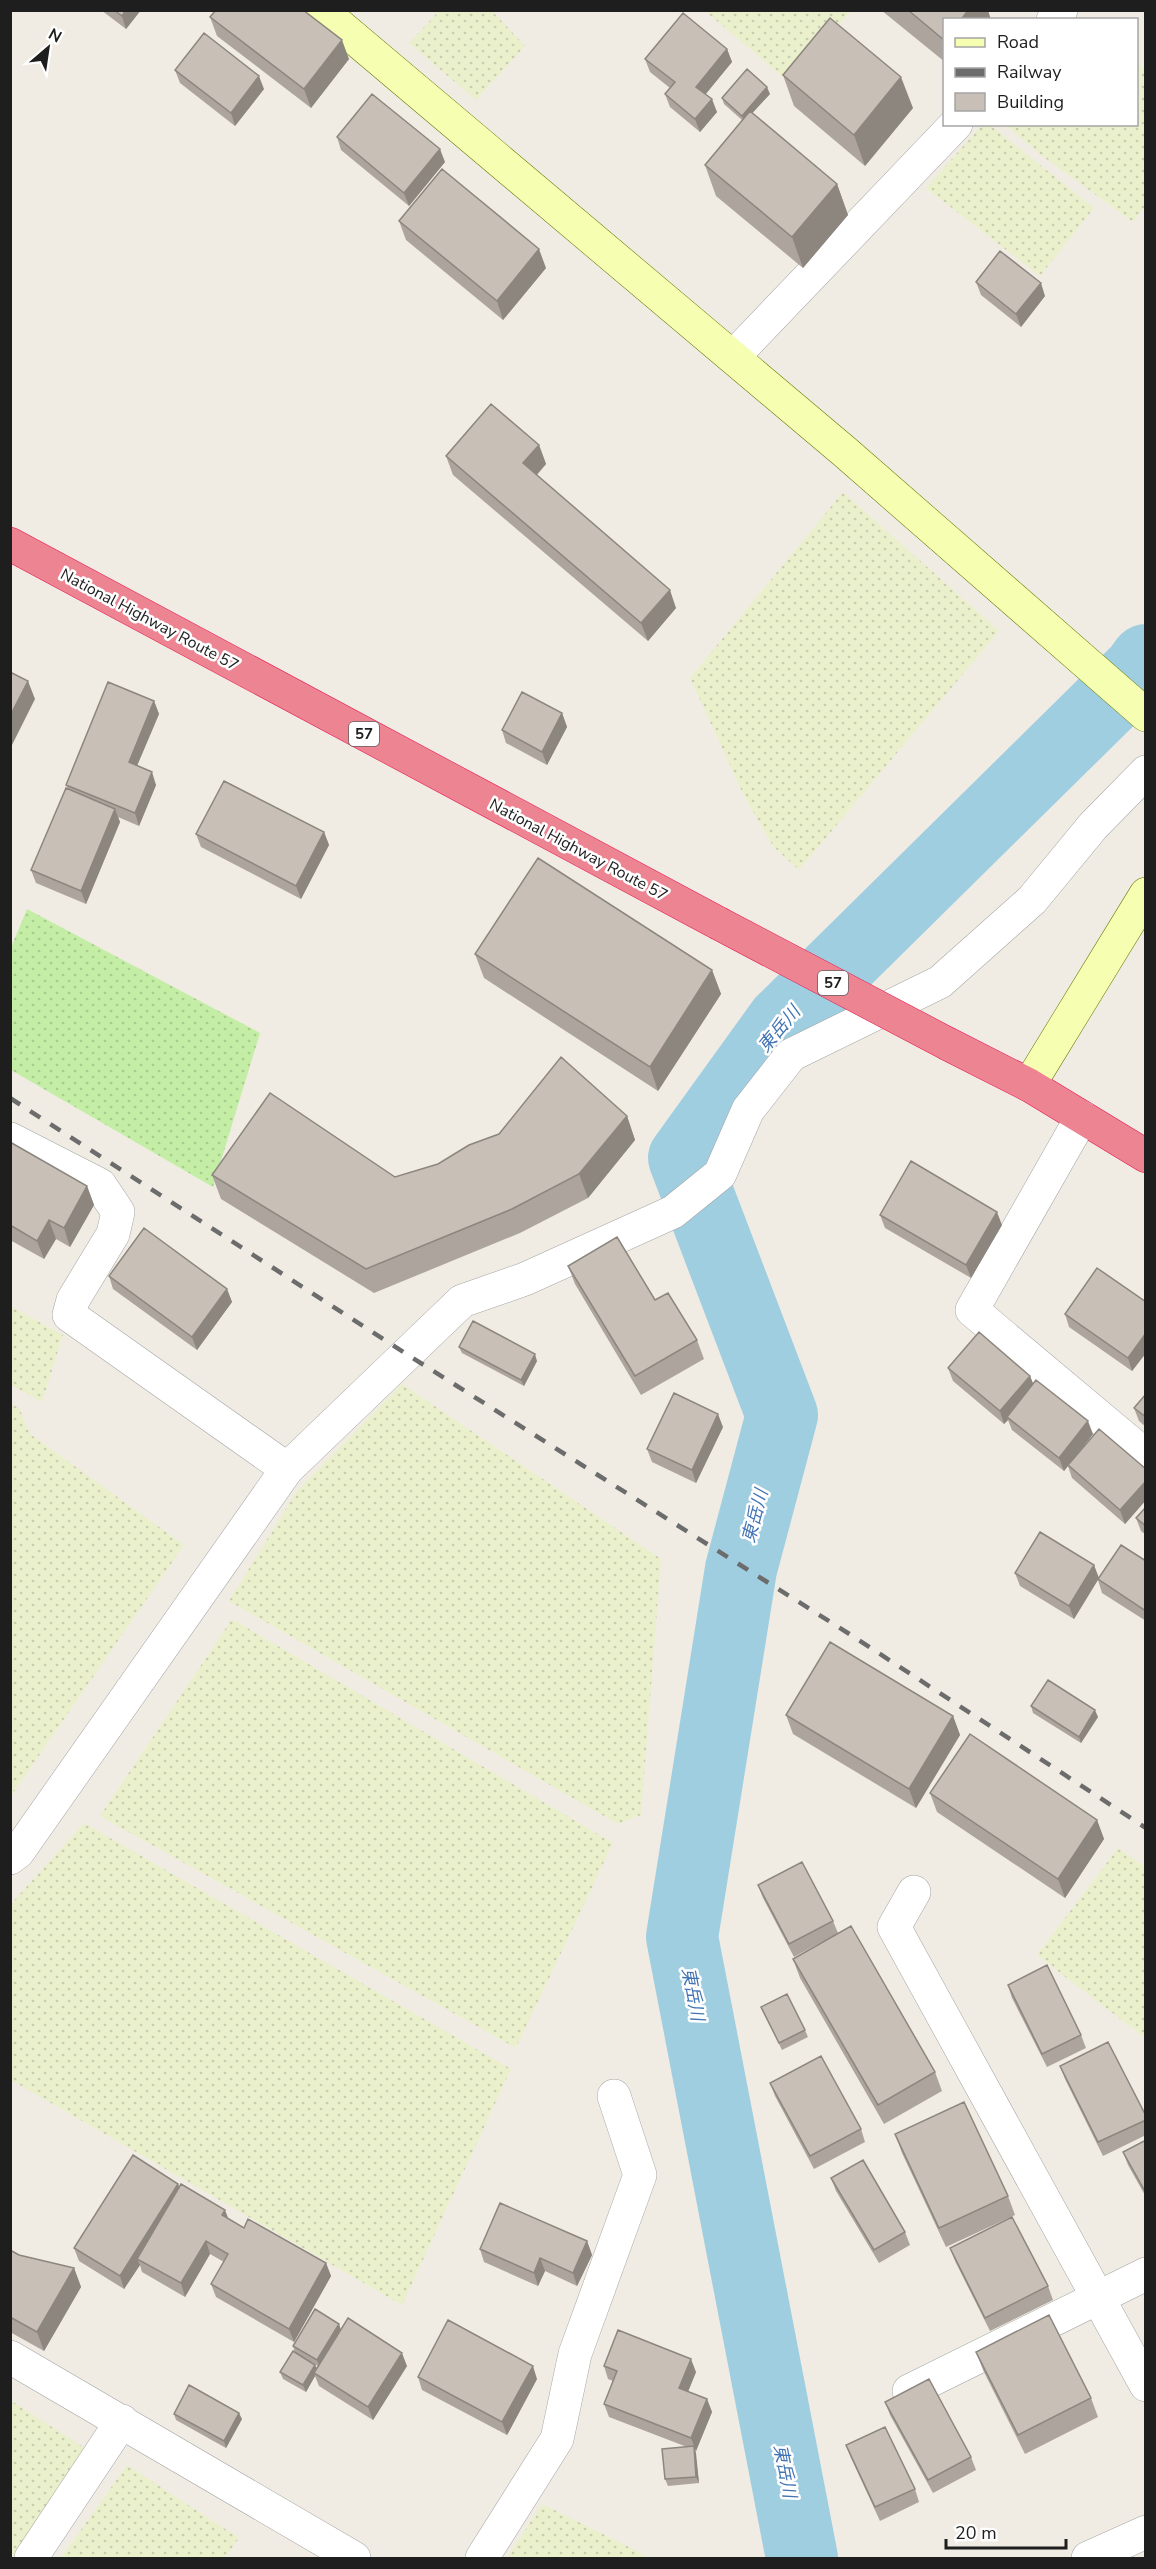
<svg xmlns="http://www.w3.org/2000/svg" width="1156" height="2569" viewBox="0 0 1156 2569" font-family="'Nunito Sans','Noto Sans JP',sans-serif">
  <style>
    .farmland { fill: url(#farmland-dots) }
    .grass { fill: url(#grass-dots) }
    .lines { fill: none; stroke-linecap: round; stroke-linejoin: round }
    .river { stroke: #a0cee1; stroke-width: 72 }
    .street-casing { stroke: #a5a5a5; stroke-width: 34 }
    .secondary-casing { stroke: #657900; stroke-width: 34 }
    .highway-casing { stroke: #e71752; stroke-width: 34 }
    .street { stroke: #fff; stroke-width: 33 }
    .secondary { stroke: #f6feb2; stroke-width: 33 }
    .highway { stroke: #ed8492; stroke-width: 33 }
    .rail { stroke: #6c6c6c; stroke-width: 4.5; stroke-dasharray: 12 12; stroke-linecap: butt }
    .highway-bridge-casing { stroke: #e71752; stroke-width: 34; stroke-linecap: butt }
    .highway-bridge { stroke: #ed8492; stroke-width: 33 }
    .wall { fill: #aca49d }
    .shaded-wall { fill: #8c867f }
    .building { fill: #c8bfb6; stroke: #8c867f; stroke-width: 1.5 }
    .labels { text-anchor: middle; stroke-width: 5; stroke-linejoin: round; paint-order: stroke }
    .shield { fill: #fff; stroke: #626262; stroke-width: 1.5 }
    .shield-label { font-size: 15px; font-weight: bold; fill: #1e1e1e }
    .street-label { font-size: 16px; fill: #1e1e1e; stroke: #fff }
    .water-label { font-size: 18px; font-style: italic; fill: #4375b5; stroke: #fff }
  </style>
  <defs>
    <pattern id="farmland-dots" width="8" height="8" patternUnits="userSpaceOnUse" patternTransform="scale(1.5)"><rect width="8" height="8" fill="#ebf0cc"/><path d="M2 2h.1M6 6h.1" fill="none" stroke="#c9cdaf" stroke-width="1.8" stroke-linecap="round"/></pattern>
    <pattern id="grass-dots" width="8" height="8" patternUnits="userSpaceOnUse" patternTransform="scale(1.5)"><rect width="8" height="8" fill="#c4eea5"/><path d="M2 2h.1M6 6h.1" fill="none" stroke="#a8cc8e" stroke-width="1.8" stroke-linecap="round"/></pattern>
  </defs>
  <rect width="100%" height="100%" fill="#f0ece3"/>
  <path class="farmland" d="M491,10L525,46L476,100L409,43L439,11Z
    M705,11H851L789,82Z
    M1137,63L1145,70L1146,205L1133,222L1041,155L1005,125L1136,124Z
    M982,125H990L1094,208L1040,276L926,188Z
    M843,492L999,631L799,870L773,846L745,798L690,678Z
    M10,1306L63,1335L42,1402L11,1385Z
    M402,1384L661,1559L641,1815L618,1824L229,1601L297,1491Z
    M11,1404L19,1408L30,1434L184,1545L11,1796Z
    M232,1619L613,1843L516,2048L100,1816Z
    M84,1823L511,2069L402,2305L11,2080V1904Z
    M1118,1848L1145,1867V2038L1037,1955Z
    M10,2400L86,2449L11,2558H10Z
    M127,2465L239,2538L225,2558H61Z
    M542,2504L637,2551L647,2558H507Z"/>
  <path class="grass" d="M27,909L260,1033L213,1187L11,1070L10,950Z"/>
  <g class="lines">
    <path class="river" d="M802,2558L682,1937L741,1569L782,1415L684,1158L782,1022L1139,670L1146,660"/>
    <g class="street-casing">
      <path id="street" d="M1053,20L1061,10
        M733,357L956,124
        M1082,1117L972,1310L1146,1456
        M10,1139L100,1185L118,1212L113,1234L73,1300L69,1315L287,1469
        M10,1858L18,1852L287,1469L462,1301L525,1279L673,1212L720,1174L748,1110L791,1055L940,982L1032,900L1093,826L1146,772
        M914,1892L894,1927L1146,2385
        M10,2357L354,2558
        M909,2391L1146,2274
        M31,2558L122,2421
        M482,2558L557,2439L575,2354L640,2175L614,2096
        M1088,2558L1146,2532"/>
    </g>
    <g class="secondary-casing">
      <path id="secondary" d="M321,10L845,452L1146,715
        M1029,1085L1146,894"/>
    </g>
    <g class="highway-casing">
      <path id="highway" d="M10,544L718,923
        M948,1044L1029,1085L1146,1156"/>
    </g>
    <use href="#street" class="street"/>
    <use href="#secondary" class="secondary"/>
    <use href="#highway" class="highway"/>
    <path class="rail" d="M10,1098L408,1355L851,1635L1146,1828"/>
    <g class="highway-bridge-casing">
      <path id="highway-bridge" d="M718,923L948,1044"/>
    </g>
    <use href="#highway-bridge" class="highway-bridge"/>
  </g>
  <path class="wall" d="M101,10H141L126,29Z
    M881,10H988L945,20V62Z
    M210,17L349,59L311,108L217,36Z
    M727,49L732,62L705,94L717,112L700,132L670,107L665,94L670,88L650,72L645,59Z
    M175,70L264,89L235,126L180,83Z
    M783,75L913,108L865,166L794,106Z
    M770,94L752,113L837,184L848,215L803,268L716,196L705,165L742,120L724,104L722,98Z
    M337,137L445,162L409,206L341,150Z
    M399,221L546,268L503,320L406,240Z
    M976,282L1045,296L1021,327L981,295Z
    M539,445L546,464L537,475L676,608L648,641L453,475L446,456Z
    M154,701L159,714L137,766L156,785L139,826L118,817L120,822L86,904L36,883L31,870L68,789L66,785Z
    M562,713L567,727L547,765L506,743L502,730Z
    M324,832L329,845L301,899L201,847L196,834Z
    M475,954L712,970L721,994L658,1091L484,978Z
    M627,1116L635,1140L588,1198L520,1233L374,1293L221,1199L212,1175L395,1177Z
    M10,1142L87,1186L94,1205L70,1247L56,1239L44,1259L10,1240Z
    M880,1215L1002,1225L971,1278L885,1228Z
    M568,1266L655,1300L697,1340L704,1359L641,1395L575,1284Z
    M109,1276L227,1289L232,1302L197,1350L113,1289Z
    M1146,1302V1353L1132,1371L1069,1327L1065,1314Z
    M459,1347L537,1361L524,1386L462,1353Z
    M948,1368L1030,1376L1033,1383L1093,1434L1078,1453L1146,1469V1500L1125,1524L1072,1478L1068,1466L1064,1471L1012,1430L1008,1420L1004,1424L953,1381Z
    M1146,1394V1427L1139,1421L1134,1408Z
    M723,1427L696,1483L652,1462L647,1449Z
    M1146,1507V1535L1141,1531L1136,1518Z
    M1146,1561V1621L1102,1593L1098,1580L1074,1619L1020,1586L1015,1573L1094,1565L1098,1578Z
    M1031,1706L1098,1717L1081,1743L1033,1713Z
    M786,1715L953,1716L960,1735L916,1808L793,1734Z
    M930,1793L1097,1820L1104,1839L1065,1898L937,1812Z
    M758,1885L833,1921L838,1933L935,2072L942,2091L884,2124L800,1978L793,1959L825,1940L794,1957L763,1898Z
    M1008,1985L1081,2035L1086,2048L1047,2067L1012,1998Z
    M761,2007L805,2030L808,2037L782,2050Z
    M1060,2066L1146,2116V2135L1103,2156L1065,2079Z
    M770,2083L861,2129L865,2142L814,2169L775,2096Z
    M895,2134L1008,2196L1015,2215L946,2247L902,2153Z
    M1146,2140V2197L1128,2165L1123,2152Z
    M831,2178L905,2232L910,2245L879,2263L836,2191Z
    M178,2184L179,2187L244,2228L326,2263L331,2276L294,2342L216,2297L211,2284L224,2262L210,2254L185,2297L142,2272L140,2265L124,2289L79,2261L74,2248Z
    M587,2241L592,2255L577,2286L545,2271L538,2286L484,2262L480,2249Z
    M950,2248L1048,2286L1053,2300L990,2331L955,2261Z
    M10,2250L19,2255L74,2268L81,2287L44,2351L10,2332Z
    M341,2330L407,2366L373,2420L319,2386L315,2376L306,2392L283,2379L280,2372L315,2365L317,2368L318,2366L295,2353L293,2346Z
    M976,2352L1091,2398L1098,2417L1025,2454L983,2370Z
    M604,2366L696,2372L688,2392L707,2399L712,2412L696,2451L695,2450L699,2483L668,2486L665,2479L687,2447L609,2417L604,2404L613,2381L608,2379Z
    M418,2377L537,2379L507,2435L422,2390Z
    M885,2402L971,2457L976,2470L933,2493L890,2415Z
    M174,2414L242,2419L226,2448L176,2420Z
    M846,2445L915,2489L919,2502L880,2521L851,2458Z"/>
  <path class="shaded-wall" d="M126,10H141L126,29L122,16Z
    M968,10H988L991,20H961Z
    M342,40L349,59L311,108L304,89Z
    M727,49L732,62L701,100L696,87Z
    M259,76L264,89L235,126L231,113Z
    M901,77L913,108L865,166L854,135Z
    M767,87L770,94L744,122L742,116Z
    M712,99L717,112L700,132L695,119Z
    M440,149L445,162L409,206L404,193Z
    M837,184L848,215L803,268L792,237Z
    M539,249L546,268L503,320L497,301Z
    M1041,283L1045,296L1021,327L1016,314Z
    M539,445L546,464L530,482L523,463Z
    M670,590L676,608L648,641L641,623Z
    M28,681L35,699L10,749V716Z
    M154,701L159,714L133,775L129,762Z
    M562,713L567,727L547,765L542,752Z
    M152,772L156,785L139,826L135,813Z
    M115,809L120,822L86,904L81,891Z
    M324,832L329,845L301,899L296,886Z
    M712,970L721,994L658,1091L650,1067Z
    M627,1116L635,1140L588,1198L579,1174Z
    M87,1186L94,1205L70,1247L64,1228Z
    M997,1212L1002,1225L971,1278L966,1265Z
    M49,1220L56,1239L44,1259L37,1241Z
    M227,1289L232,1302L197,1350L192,1337Z
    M1146,1333V1353L1132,1371L1128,1358Z
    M535,1354L537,1361L524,1386L521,1380Z
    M1030,1376L1035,1389L1007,1417L1008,1420L1004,1424L1000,1411Z
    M718,1414L723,1427L696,1483L692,1470Z
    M1088,1421L1093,1434L1064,1471L1059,1458Z
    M1146,1481V1500L1125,1524L1120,1510Z
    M1094,1565L1099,1578L1074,1619L1069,1606Z
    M1095,1710L1098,1717L1081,1743L1079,1737Z
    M953,1716L960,1735L916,1808L909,1789Z
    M1097,1820L1104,1839L1065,1898L1058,1879Z
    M178,2184L183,2197L137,2259L140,2265L124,2289L120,2276Z
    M225,2210L230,2223L222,2215Z
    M206,2241L210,2254L185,2297L181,2283Z
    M587,2241L592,2255L577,2286L573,2273Z
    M540,2258L545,2271L538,2286L534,2273Z
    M326,2263L331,2276L294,2342L289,2329Z
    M74,2268L81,2287L44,2351L37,2332Z
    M339,2324L341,2330L320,2367L317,2360Z
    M402,2353L407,2366L373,2420L368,2407Z
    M691,2359L696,2372L684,2401L679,2388Z
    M315,2365L318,2371L314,2373L315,2376L306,2392L303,2385Z
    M533,2366L537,2379L507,2435L502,2422Z
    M707,2399L712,2412L696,2451L691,2438Z
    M239,2413L242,2419L226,2448L224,2441Z
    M694,2446L696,2453L699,2483L696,2477Z"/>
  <path class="building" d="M114,10H126L122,16Z
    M216,10H303L342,40L304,89L210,17Z
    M908,10H968L961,20H945L944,40Z
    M683,13L727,49L696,87L712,99L695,119L665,94L675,82L645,59Z
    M830,18L901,77L854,135L783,75Z
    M204,33L259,76L231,113L175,70Z
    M747,69L767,87L742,116L722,98Z
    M372,94L440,149L404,193L337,137Z
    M750,111L837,184L792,237L705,165Z
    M442,169L539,249L497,301L399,221Z
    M1000,251L1041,283L1016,314L976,282Z
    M491,404L539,445L523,463L670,590L641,623L446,456Z
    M10,672L28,681L10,716Z
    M108,682L154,701L129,762L152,772L135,813L66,785Z
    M522,692L562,713L542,752L502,730Z
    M224,781L324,832L296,886L196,834Z
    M66,788L115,809L81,891L31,870Z
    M538,858L712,970L650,1067L475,954Z
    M561,1057L627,1116L579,1174L512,1209L366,1269L212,1175L270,1093L395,1177L438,1164L469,1145L499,1134Z
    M10,1142L87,1186L64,1228L49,1220L37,1241L10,1225Z
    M911,1161L997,1212L966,1265L880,1215Z
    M144,1228L227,1289L192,1337L109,1276Z
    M617,1237L655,1300L668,1293L697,1340L635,1376L568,1266Z
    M1097,1268L1146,1302V1333L1128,1358L1065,1314Z
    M473,1321L535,1354L521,1380L459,1347Z
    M979,1332L1030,1376L1000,1411L948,1368Z
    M1036,1380L1088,1421L1059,1458L1007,1417Z
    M674,1393L718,1414L692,1470L647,1449Z
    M1146,1394V1417L1134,1408Z
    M1099,1429L1146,1469V1481L1120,1510L1068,1465Z
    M1146,1507V1526L1136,1518Z
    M1040,1532L1094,1565L1069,1606L1015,1573Z
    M1121,1545L1146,1561V1611L1098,1579Z
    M830,1642L953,1716L909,1789L786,1715Z
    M1048,1680L1095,1710L1079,1737L1031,1706Z
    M970,1734L1097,1820L1058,1879L930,1793Z
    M802,1862L833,1921L789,1944L758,1885Z
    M851,1926L935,2072L878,2105L793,1959Z
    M1047,1965L1081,2035L1042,2054L1008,1985Z
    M787,1994L805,2030L779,2043L761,2007Z
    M1108,2042L1146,2116V2120L1098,2142L1060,2066Z
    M821,2056L861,2129L810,2156L770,2083Z
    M964,2102L1008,2196L939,2228L895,2134Z
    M1146,2140V2193L1123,2152Z
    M133,2155L178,2184L120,2276L74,2248Z
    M863,2160L905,2232L874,2250L831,2178Z
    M181,2184L225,2210L222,2215L244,2228L248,2219L326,2263L289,2329L211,2284L228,2254L206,2241L181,2283L137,2259Z
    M500,2203L587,2241L573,2273L540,2258L534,2273L480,2249Z
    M1012,2217L1048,2286L985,2318L950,2248Z
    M10,2250L19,2255L74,2268L37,2332L10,2317Z
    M315,2309L339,2324L317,2360L293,2346Z
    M1049,2315L1091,2398L1018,2435L976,2352Z
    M348,2318L402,2353L368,2407L314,2373Z
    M448,2320L533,2366L502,2422L418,2377Z
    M618,2330L691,2359L679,2388L707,2399L691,2438L604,2404L617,2371L604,2366Z
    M293,2351L315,2365L303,2385L280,2372Z
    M929,2379L971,2457L928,2480L885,2402Z
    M189,2385L239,2413L224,2441L174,2414Z
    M885,2427L915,2489L875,2507L846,2445Z
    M694,2446L696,2477L665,2479L662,2449Z"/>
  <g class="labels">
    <g class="shield">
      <rect x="349" y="722" width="30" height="24" rx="4.5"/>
      <rect x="818" y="971" width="30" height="24" rx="4.5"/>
    </g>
    <g class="shield-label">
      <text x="364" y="739">57</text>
      <text x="833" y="988">57</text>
    </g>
    <g class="street-label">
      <text transform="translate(150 619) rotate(28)" y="6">National Highway Route 57</text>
      <text transform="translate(579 849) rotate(28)" y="6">National Highway Route 57</text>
    </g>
    <g class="water-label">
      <text transform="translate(779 1029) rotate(-50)" y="6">東岳川</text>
      <text transform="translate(755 1516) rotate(-75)" y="6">東岳川</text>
      <text transform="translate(693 1994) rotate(79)" y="6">東岳川</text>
      <text transform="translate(785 2471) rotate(79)" y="6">東岳川</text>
    </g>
  </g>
  <rect width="1156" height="2569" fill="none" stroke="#1e1e1e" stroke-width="24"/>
  <rect x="943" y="18" width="195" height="108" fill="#ffffff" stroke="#a5a5a5" stroke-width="1.5"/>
  <rect x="955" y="38" width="30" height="9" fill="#f6feb2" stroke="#a5a5a5" stroke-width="1.5"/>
  <text x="997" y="48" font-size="18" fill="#1e1e1e">Road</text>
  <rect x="955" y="68" width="30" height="9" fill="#6c6c6c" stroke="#a5a5a5" stroke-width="1.5"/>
  <text x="997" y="78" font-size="18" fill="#1e1e1e">Railway</text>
  <rect x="955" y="93" width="30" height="18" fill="#c8bfb6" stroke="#a5a5a5" stroke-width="1.5"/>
  <text x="997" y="108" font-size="18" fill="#1e1e1e">Building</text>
  <g transform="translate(48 48) rotate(29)" stroke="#ffffff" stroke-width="4.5" paint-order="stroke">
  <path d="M0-4.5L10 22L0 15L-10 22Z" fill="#1e1e1e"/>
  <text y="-9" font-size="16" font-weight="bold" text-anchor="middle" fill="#1e1e1e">N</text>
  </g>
  <path d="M946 2539v9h120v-9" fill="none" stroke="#1e1e1e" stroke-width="3"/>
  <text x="955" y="2539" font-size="18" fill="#1e1e1e" stroke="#ffffff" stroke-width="4.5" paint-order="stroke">20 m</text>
</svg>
